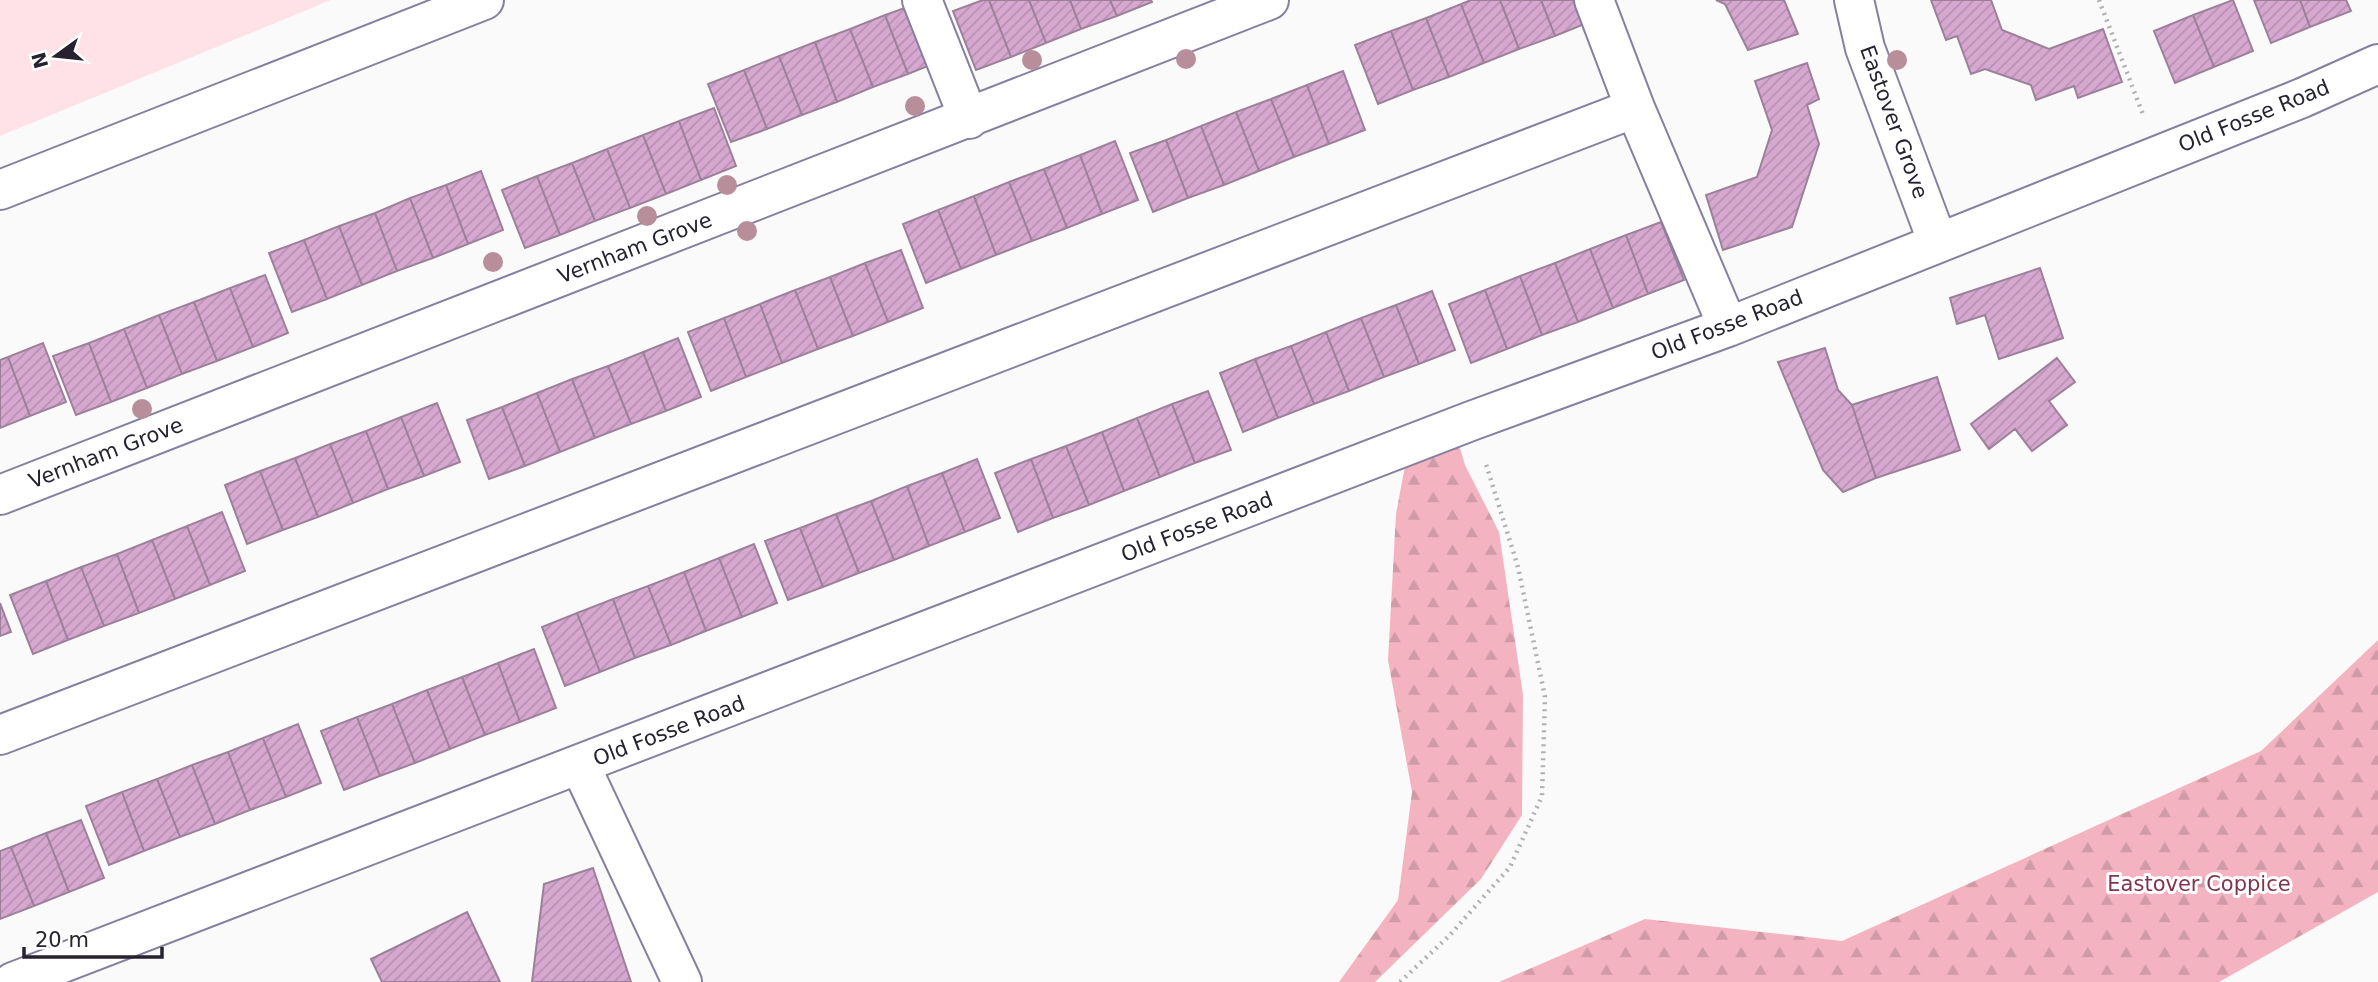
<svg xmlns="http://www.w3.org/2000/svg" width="2378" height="982" viewBox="0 0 2378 982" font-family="'DejaVu Sans',sans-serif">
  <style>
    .forest { fill: url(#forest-firs) }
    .park { fill: #ffe2e8 }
    .building { fill: url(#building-hatch); stroke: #9c8099; stroke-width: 2 }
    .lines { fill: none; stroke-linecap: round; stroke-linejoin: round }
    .minor-casing { stroke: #877fa0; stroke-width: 42 }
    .path { stroke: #b0afb3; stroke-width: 4.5; stroke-dasharray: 2 5; stroke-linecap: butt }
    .minor { stroke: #fff; stroke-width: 38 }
    .tree { fill: #b78e9a }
    .labels { text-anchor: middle; stroke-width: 6; stroke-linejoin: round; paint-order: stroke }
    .street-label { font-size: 21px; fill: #26222f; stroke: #fff }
    .park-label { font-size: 21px; fill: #81354c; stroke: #fff }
  </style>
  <defs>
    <pattern id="forest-firs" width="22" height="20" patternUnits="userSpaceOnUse" patternTransform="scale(1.75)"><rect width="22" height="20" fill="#f3b3c1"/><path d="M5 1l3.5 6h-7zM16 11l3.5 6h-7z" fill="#d09aa6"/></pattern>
    <pattern id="building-hatch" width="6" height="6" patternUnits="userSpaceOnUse" patternTransform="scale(1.75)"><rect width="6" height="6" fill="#d6a8d0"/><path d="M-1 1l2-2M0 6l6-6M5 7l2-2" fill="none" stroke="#b890b3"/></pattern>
  </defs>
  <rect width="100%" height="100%" fill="#fafafa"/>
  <path class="forest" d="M1459,445L1465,465L1499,532L1523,695L1522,815L1481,879L1375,982H1339L1398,900L1412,792L1388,660L1396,514L1405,466Z
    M2378,640V892L2219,982H1499L1645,919L1842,941L2261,751Z"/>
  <path class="park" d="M0,0H331L0,136Z"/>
  <path class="building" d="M983,0H989L1011,57L976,70L953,11Z
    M989,0H1029L1046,43L1011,57Z
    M1029,0H1070L1081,29L1046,43Z
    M1070,0H1110L1117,16L1081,29Z
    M1110,0H1151L1152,2L1117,16Z
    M1471,0H1500L1519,49L1484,63L1461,4Z
    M1500,0H1541L1555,36L1519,49Z
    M1541,0H1578L1587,23L1555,36Z
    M1716,0H1784L1798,34L1748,50L1725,4Z
    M1931,0H1991L2002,30L2049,49L2103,29L2122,82L2078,98L2074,86L2036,100L2031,85L1985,69L1971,74L1957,36L1946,40Z
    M2233,0L2253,51L2214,67L2193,15Z
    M2254,0H2300L2310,27L2271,43Z
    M2300,0H2346L2351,11L2310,27Z
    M921,2L943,60L908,74L885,15Z
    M1461,4L1484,63L1449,77L1426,18Z
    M885,15L908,74L873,87L850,29Z
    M2193,15L2214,67L2175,83L2154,31Z
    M1426,18L1449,77L1413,90L1391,31Z
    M850,29L873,87L837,102L815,42Z
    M1391,31L1413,90L1378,104L1355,45Z
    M815,42L837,102L802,115L779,56Z
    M779,56L802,115L767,129L744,70Z
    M1807,63L1819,99L1807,105L1819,144L1792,227L1723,250L1706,195L1757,177L1772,130L1755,81Z
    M744,70L767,129L731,142L708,84Z
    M1343,71L1365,130L1329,144L1307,85Z
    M1307,85L1329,144L1294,157L1271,99Z
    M1271,99L1294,157L1259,171L1236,112Z
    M714,108L736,166L701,180L679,121Z
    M1236,112L1259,171L1224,185L1201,126Z
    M679,121L701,180L666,194L643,135Z
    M1201,126L1224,185L1188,198L1166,140Z
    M643,135L666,194L630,208L607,149Z
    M1166,140L1188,198L1153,212L1130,153Z
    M1115,141L1138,200L1102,214L1080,155Z
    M607,149L630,208L595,221L572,163Z
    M1080,155L1102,214L1067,228L1044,169Z
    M572,163L595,221L560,235L537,176Z
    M1044,169L1067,228L1032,241L1009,182Z
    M481,171L503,230L468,244L446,185Z
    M537,176L560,235L525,248L502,190Z
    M1009,182L1032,241L996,255L974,196Z
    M446,185L468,244L433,258L410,198Z
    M974,196L996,255L961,269L938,210Z
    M410,198L433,258L397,271L375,213Z
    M938,210L961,269L926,283L903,224Z
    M375,213L397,271L362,285L339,226Z
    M1661,222L1684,280L1648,294L1626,235Z
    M339,226L362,285L327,299L304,240Z
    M1626,235L1648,294L1613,308L1590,249Z
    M304,240L327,299L292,312L269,253Z
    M1590,249L1613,308L1578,322L1555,263Z
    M901,250L923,308L888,322L865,263Z
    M865,263L888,322L853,336L830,277Z
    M1555,263L1578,322L1542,335L1520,276Z
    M2040,268L2063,338L1999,359L1985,315L1957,324L1950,298Z
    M265,275L288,333L253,347L230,288Z
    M1520,276L1542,335L1507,349L1485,290Z
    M830,277L853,336L818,349L795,290Z
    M230,288L253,347L217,361L194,302Z
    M795,290L818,349L782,363L760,304Z
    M1485,290L1507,349L1471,363L1449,304Z
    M1432,291L1455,350L1419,364L1396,305Z
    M194,302L217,361L182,374L159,315Z
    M760,304L782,363L746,377L724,318Z
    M1396,305L1419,364L1384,377L1361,318Z
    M159,315L182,374L147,388L124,329Z
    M724,318L746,377L711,391L688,332Z
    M1361,318L1384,377L1349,391L1326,332Z
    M124,329L147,388L111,402L89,343Z
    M1326,332L1349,391L1314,404L1291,346Z
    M678,338L701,397L666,411L643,352Z
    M43,343L66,402L30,416L8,357Z
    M89,343L111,402L76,415L53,356Z
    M1291,346L1314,404L1278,418L1255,359Z
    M1825,348L1838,390L1852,405L1876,478L1843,492L1823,470L1778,362Z
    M643,352L666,411L631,424L608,366Z
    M8,357L30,416L0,428V360Z
    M2057,358L2075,382L2049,401L2067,425L2032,451L2015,429L1989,449L1971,424Z
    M1255,359L1278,418L1243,432L1220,373Z
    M608,366L631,424L595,438L572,379Z
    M1937,377L1960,450L1876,478L1852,405Z
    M572,379L595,438L560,452L537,393Z
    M1208,391L1231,450L1195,463L1172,404Z
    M537,393L560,452L525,466L502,407Z
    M437,403L460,462L424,476L401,417Z
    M1172,404L1195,463L1160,477L1137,418Z
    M502,407L525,466L489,479L467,420Z
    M401,417L424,476L388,489L366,431Z
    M1137,418L1160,477L1124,491L1102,432Z
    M366,431L388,489L353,503L330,444Z
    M1102,432L1124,491L1089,505L1066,446Z
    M330,444L353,503L318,517L295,458Z
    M1066,446L1089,505L1053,518L1031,459Z
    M295,458L318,517L283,530L260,471Z
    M977,459L1000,518L965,532L942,473Z
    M1031,459L1053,518L1018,532L995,473Z
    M260,471L283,530L247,544L225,485Z
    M942,473L965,532L929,546L907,486Z
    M907,486L929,546L894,560L871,501Z
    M871,501L894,560L859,573L836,514Z
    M222,512L245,571L210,585L187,526Z
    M836,514L859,573L823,587L800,528Z
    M187,526L210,585L175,599L152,540Z
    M800,528L823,587L788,600L765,541Z
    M152,540L175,599L139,613L117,554Z
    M754,544L777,603L742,617L719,558Z
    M117,554L139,613L104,626L81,567Z
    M719,558L742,617L706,631L684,572Z
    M81,567L104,626L68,640L46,581Z
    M684,572L706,631L671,645L648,586Z
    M46,581L68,640L33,654L10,595Z
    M648,586L671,645L635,658L613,599Z
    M613,599L635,658L600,672L577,613Z
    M0,603L11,632L0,636Z
    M577,613L600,672L565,686L542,627Z
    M534,649L556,708L520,722L498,663Z
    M498,663L520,722L485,735L462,677Z
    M462,677L485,735L450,749L427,690Z
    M427,690L450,749L415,763L392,704Z
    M392,704L415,763L380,776L357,717Z
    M357,717L380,776L344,790L321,731Z
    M298,724L321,783L286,797L263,738Z
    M263,738L286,797L250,810L228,752Z
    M228,752L250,810L215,824L192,765Z
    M192,765L215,824L180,837L157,779Z
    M157,779L180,837L144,851L122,792Z
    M122,792L144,851L109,865L86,806Z
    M81,820L104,878L69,892L46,833Z
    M46,833L69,892L34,906L11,847Z
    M11,847L34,906L0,919V851Z
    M593,868L631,982H532L544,884Z
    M467,912L500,982H382L371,959Z"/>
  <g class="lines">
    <g class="minor-casing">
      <path id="minor" d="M922,0L969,119
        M1594,0L1635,108L1728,327
        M1854,0L1865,48L1938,243
        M0,190L484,0
        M0,495L1269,0
        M0,735L1635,108
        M580,765L682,982
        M13,982L1471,421L1728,327L2302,98L2378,64"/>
    </g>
    <path class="path" d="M2099,0L2144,117
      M1400,982L1449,936L1510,867L1542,796L1545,697L1518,567L1485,461"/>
    <use href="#minor" class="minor"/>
  </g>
  <g class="tree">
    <circle cx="1186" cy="59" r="10"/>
    <circle cx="1032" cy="60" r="10"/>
    <circle cx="1897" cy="60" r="10"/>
    <circle cx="915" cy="106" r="10"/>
    <circle cx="727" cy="185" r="10"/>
    <circle cx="647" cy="216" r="10"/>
    <circle cx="747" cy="231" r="10"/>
    <circle cx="493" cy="262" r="10"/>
    <circle cx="142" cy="409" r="10"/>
  </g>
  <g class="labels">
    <g class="street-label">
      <text transform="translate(2254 116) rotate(-22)" y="7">Old Fosse Road</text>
      <text transform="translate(1894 122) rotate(70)" y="7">Eastover Grove</text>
      <text transform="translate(635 248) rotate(-21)" y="7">Vernham Grove</text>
      <text transform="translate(1727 325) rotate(-21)" y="7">Old Fosse Road</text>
      <text transform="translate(106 453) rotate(-21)" y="7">Vernham Grove</text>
      <text transform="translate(1197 527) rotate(-21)" y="7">Old Fosse Road</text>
      <text transform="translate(669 731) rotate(-21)" y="7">Old Fosse Road</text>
    </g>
    <g class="park-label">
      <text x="2199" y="891">Eastover Coppice</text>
    </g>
  </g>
  <g transform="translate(56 56) rotate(255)" stroke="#ffffff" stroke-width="5" paint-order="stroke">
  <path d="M0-5L12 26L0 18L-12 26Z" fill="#26222f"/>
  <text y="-10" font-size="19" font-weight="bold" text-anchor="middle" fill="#26222f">N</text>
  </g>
  <path d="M24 947v10h138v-10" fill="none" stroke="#26222f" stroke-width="3.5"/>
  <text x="35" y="947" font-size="21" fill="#26222f" stroke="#ffffff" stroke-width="5" paint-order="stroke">20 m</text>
</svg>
